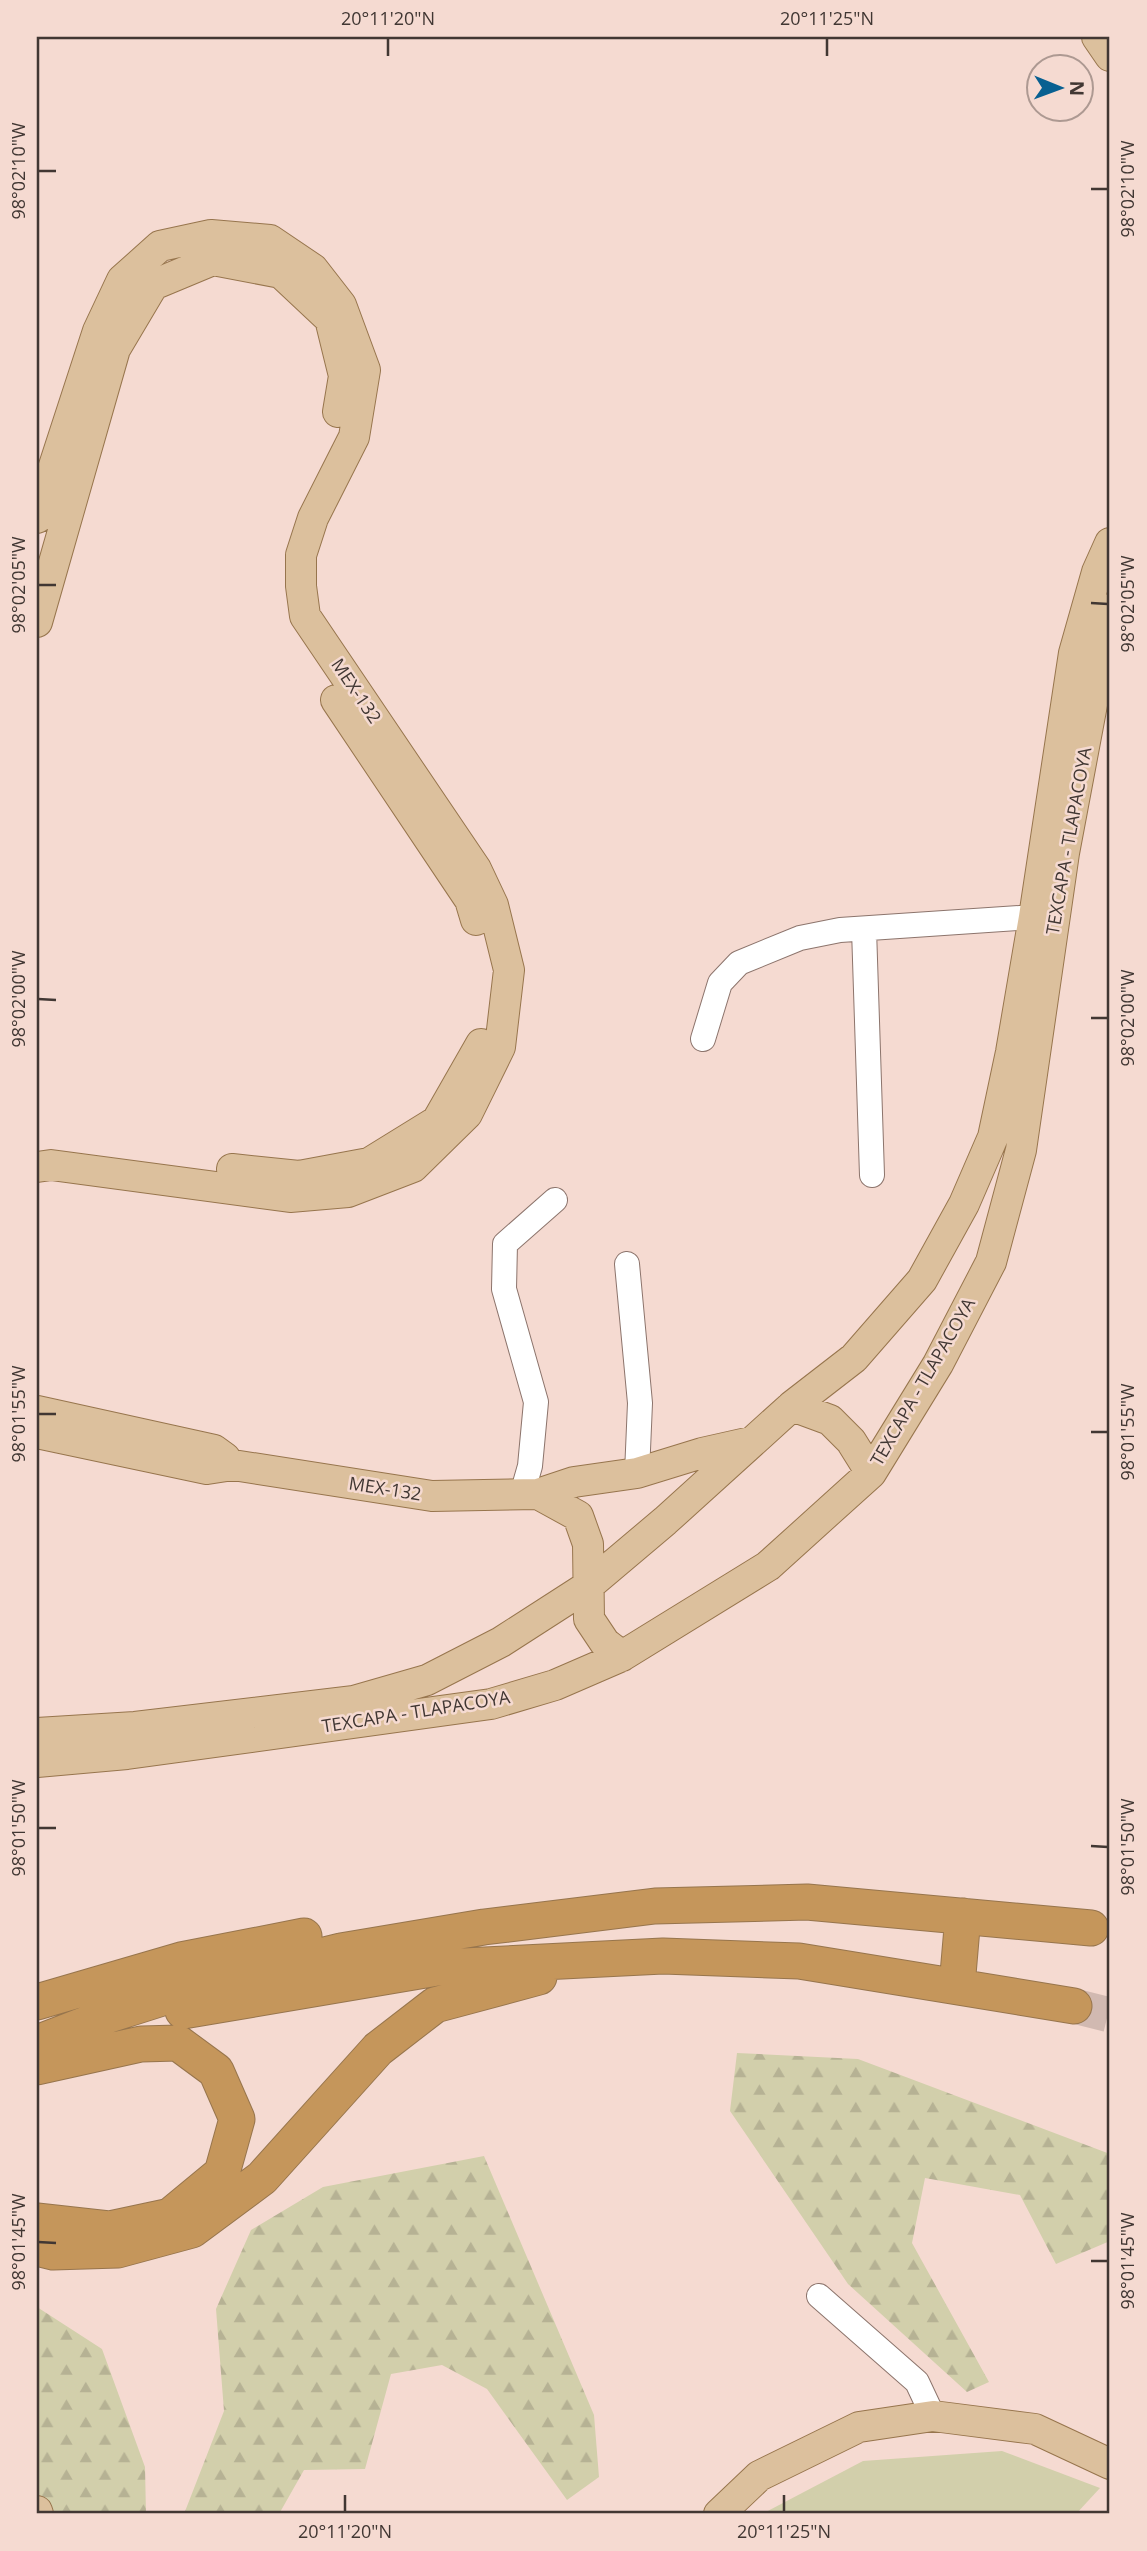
<svg xmlns="http://www.w3.org/2000/svg" width="1147" height="2551" viewBox="0 0 1147 2551" font-family="'Open Sans',sans-serif">
  <style>
    .green { fill: #d2cfab }
    .forest { fill: url(#forest-firs) }
    .lines { fill: none; stroke-linecap: round; stroke-linejoin: round }
    .highway-tunnel { stroke: #d1b9b1; stroke-width: 35; stroke-dasharray: 35 18; stroke-linecap: butt }
    .minor-casing { stroke: #8c746c; stroke-width: 26 }
    .major-casing { stroke: #97754d; stroke-width: 32 }
    .highway-casing { stroke: #97754d; stroke-width: 37 }
    .minor { stroke: #fff; stroke-width: 24 }
    .major { stroke: #dcc09d; stroke-width: 30 }
    .highway { stroke: #c5965b; stroke-width: 35 }
    .ticks { fill: none; stroke: #413733; stroke-width: 2.5 }
    .labels { text-anchor: middle; stroke-width: 5; stroke-linejoin: round; paint-order: stroke }
    .street-label { font-size: 18px; fill: #413733; stroke: #f5dad1 }
    .neatline { fill: none; stroke: #413733; stroke-width: 2.5 }
    .ticks-label { font-size: 18px; text-anchor: middle; fill: #413733 }
  </style>
  <defs>
    <pattern id="forest-firs" width="22" height="20" patternUnits="userSpaceOnUse" patternTransform="scale(1.75)"><rect width="22" height="20" fill="#d2cfab"/><path d="M5 1l3.5 6h-7zM16 11l3.5 6h-7z" fill="#b6b294"/></pattern>
  </defs>
  <rect width="100%" height="100%" fill="#f5dad1"/>
  <path class="green" d="M1002,2451L1100,2488L1076,2514H762L863,2461Z"/>
  <path class="forest" d="M737,2053L858,2059L1110,2154V2241L1056,2264L1020,2195L925,2178L912,2243L989,2382L967,2392L848,2284L730,2111Z
    M484,2156L594,2415L599,2477L567,2500L487,2389L442,2365L391,2374L365,2469L304,2470L279,2514H184L224,2411L216,2309L251,2230L323,2187Z
    M37,2307L102,2349L145,2467L146,2514H37Z"/>
  <g class="lines">
    <path class="highway-tunnel" d="M1074,2006L1110,2015"/>
    <g class="minor-casing">
      <path id="minor" d="M864,929L872,1175
        M703,1039L720,983L739,963L800,938L840,930L1034,917
        M627,1264L640,1403L637,1473
        M522,1494L530,1466L536,1402L504,1289L505,1244L555,1200
        M819,2296L917,2382L933,2416"/>
    </g>
    <g class="major-casing">
      <path id="major" d="M1097,37L1110,56
        M37,518L98,331L122,280L160,246L211,235L270,240L313,269L341,305L365,370L354,437L313,518L301,555V586L305,616L476,869L493,905L509,970L500,1047L467,1114L413,1167L348,1192L290,1197L51,1165L37,1167
        M37,622L115,349L153,285L213,260L281,273L330,319L344,376L338,412
        M336,700L470,900L476,920
        M232,1169L299,1176L369,1163L437,1121L481,1044
        M792,1406L830,1420L851,1441L871,1473
        M37,1411L214,1450L225,1458
        M37,1433L207,1469L233,1465L432,1496L538,1494L574,1482L637,1473L702,1453L751,1442
        M538,1494L578,1516L588,1544L589,1619L605,1643L622,1656
        M37,1733L135,1727L354,1701L427,1680L501,1642L588,1586L665,1521L792,1406L854,1358L922,1280L964,1204L993,1137L1011,1052L1034,917L1074,653L1097,572L1110,543
        M37,1762L127,1754L491,1704L555,1685L622,1656L768,1566L871,1473L938,1364L991,1262L1021,1150L1064,853L1110,609
        M37,2511L38,2514
        M719,2514L759,2476L859,2427L933,2416L1035,2429L1110,2464"/>
    </g>
    <g class="highway-casing">
      <path id="highway" d="M957,1986L963,1916
        M37,2002L181,1960L304,1936
        M183,2011L443,1967L663,1956L799,1961L1074,2006
        M37,2043L112,2014L206,1984L341,1951L484,1927L655,1906L807,1902L1091,1928
        M37,2067L141,2044L178,2043L216,2071L237,2119L222,2173L170,2216L109,2229L37,2221
        M37,2248L53,2252L118,2250L192,2230L262,2178L378,2049L435,2005L539,1977"/>
    </g>
    <use href="#minor" class="minor"/>
    <use href="#major" class="major"/>
    <use href="#highway" class="highway"/>
  </g>
  <path class="ticks" d="M388,56V38M827,56V38M38,171H56M1091,189H1108M38,585H56M1091,603L1108,604M38,999L56,1000M1091,1018H1108M38,1414H56M1091,1432H1108M38,1828H56M1091,1846L1108,1847M38,2242L56,2243M1091,2261H1108M345,2512V2495M784,2512V2495"/>
  <g class="labels">
    <g class="street-label">
      <text transform="translate(356 691) rotate(56)" y="6">MEX-132</text>
      <text transform="translate(1069 841) rotate(-80)" y="6">TEXCAPA - TLAPACOYA</text>
      <text transform="translate(923 1382) rotate(-60)" y="6">TEXCAPA - TLAPACOYA</text>
      <text transform="translate(385 1489) rotate(9)" y="6">MEX-132</text>
      <text transform="translate(416 1712) rotate(-9)" y="6">TEXCAPA - TLAPACOYA</text>
    </g>
  </g>
  <rect width="1147" height="2551" fill="none" stroke="#f5dad1" stroke-width="77"/>
  <g transform="translate(1060 88) rotate(91)"><circle r="33" fill="#f5dad1" stroke="#ad9992" stroke-width="2"/>
  <path d="M0-5L12 26L0 18L-12 26Z" fill="#086091"/>
  <text y="-10" font-size="19" font-weight="bold" text-anchor="middle" fill="#413733">N</text>
  </g>
  <rect x="38" y="38" width="1070" height="2474" class="neatline"/>
  <g class="ticks-label">
    <text x="388" y="25">20°11'20"N</text>
    <text x="827" y="25">20°11'25"N</text>
    <text transform="translate(19 171) rotate(-90)" y="6">98°02'10"W</text>
    <text transform="translate(1128 189) rotate(-90)" y="6">98°02'10"W</text>
    <text transform="translate(19 585) rotate(-90)" y="6">98°02'05"W</text>
    <text transform="translate(1128 604) rotate(-90)" y="6">98°02'05"W</text>
    <text transform="translate(19 999) rotate(-90)" y="6">98°02'00"W</text>
    <text transform="translate(1128 1018) rotate(-90)" y="6">98°02'00"W</text>
    <text transform="translate(19 1414) rotate(-90)" y="6">98°01'55"W</text>
    <text transform="translate(1128 1432) rotate(-90)" y="6">98°01'55"W</text>
    <text transform="translate(19 1828) rotate(-90)" y="6">98°01'50"W</text>
    <text transform="translate(1128 1847) rotate(-90)" y="6">98°01'50"W</text>
    <text transform="translate(19 2242) rotate(-90)" y="6">98°01'45"W</text>
    <text transform="translate(1128 2261) rotate(-90)" y="6">98°01'45"W</text>
    <text x="345" y="2538">20°11'20"N</text>
    <text x="784" y="2538">20°11'25"N</text>
  </g>
</svg>
